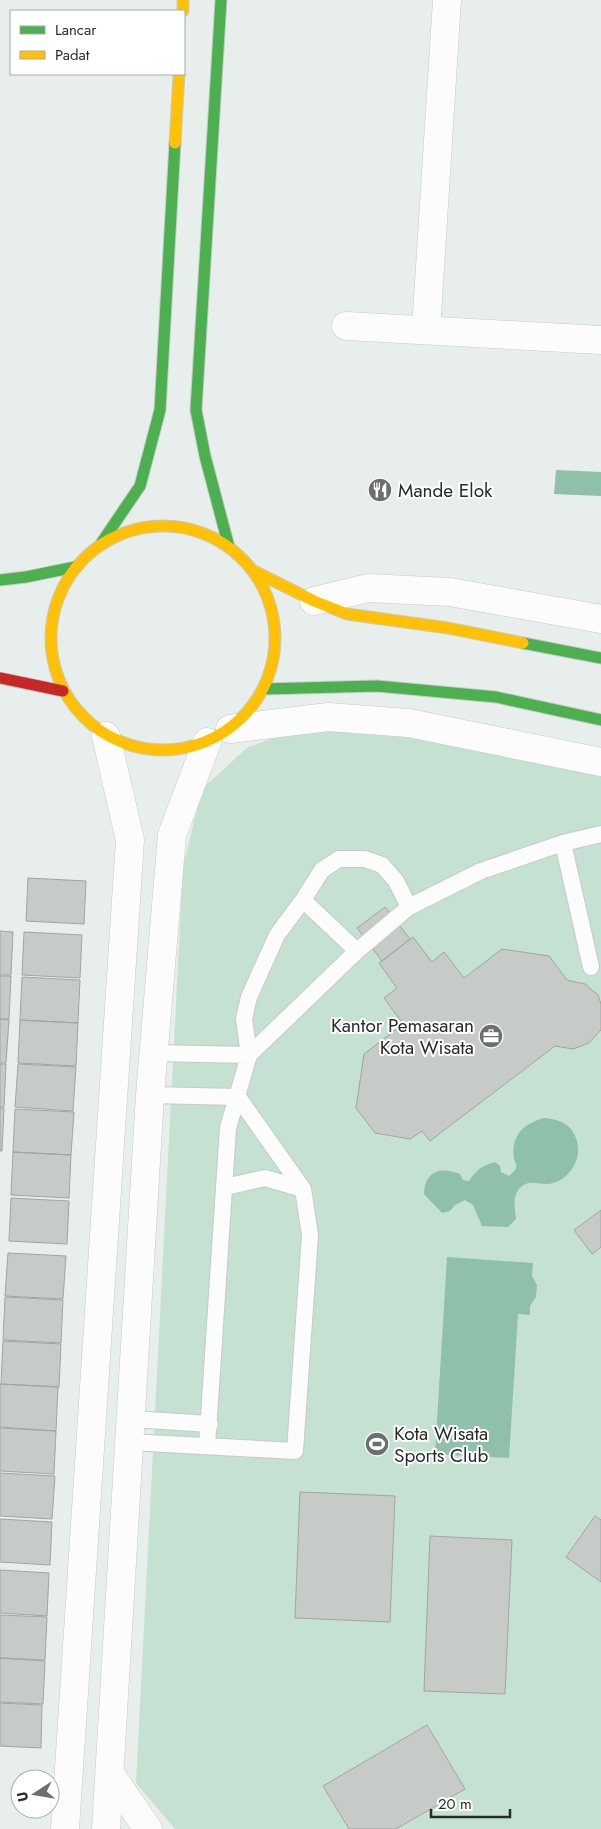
<svg xmlns="http://www.w3.org/2000/svg" width="601" height="1829" viewBox="0 0 601 1829" font-family="Jost,sans-serif">
  <style>
    .green { fill: #c4e1d2 }
    .water { fill: #8ec0aa }
    .building { fill: #c6cbc8; stroke: #a0a5a3 }
    .lines { fill: none; stroke-linecap: round; stroke-linejoin: round }
    .lane-casing { stroke: #c6cbc8; stroke-width: 18 }
    .street-casing { stroke: #c6cbc8; stroke-width: 29 }
    .fast-casing { stroke: #c6cbc8; stroke-width: 13 }
    .slow-casing { stroke: #c6cbc8; stroke-width: 13 }
    .jam-casing { stroke: #c6cbc8; stroke-width: 13 }
    .lane { stroke: #fcfcfc; stroke-width: 16 }
    .street { stroke: #fcfcfc; stroke-width: 28 }
    .fast { stroke: #4caf50; stroke-width: 11 }
    .slow { stroke: #ffc107; stroke-width: 11 }
    .jam { stroke: #c62828; stroke-width: 11 }
    .labels { text-anchor: middle; stroke-width: 4; stroke-linejoin: round; paint-order: stroke }
    .poi-label { font-size: 19px; fill: #272c2a; stroke: #fff; text-anchor: start }
  </style>
  <rect width="100%" height="100%" fill="#e8eeeb"/>
  <path class="green" d="M296,730L438,736L533,761L601,776V1829H175L136,1783L183,867L202,789L248,747Z"/>
  <path class="water" d="M556,470L601,472V496L554,494Z
    M544,1118C554,1119 564,1121 571,1129C577,1137 580,1149 577,1158C573,1172 562,1183 547,1184C536,1184 528,1179 519,1189C512,1198 515,1208 516,1219L508,1227L482,1226L473,1205L465,1200L455,1205L450,1211L442,1213L424,1194C425,1171 440,1166 460,1174L463,1180L469,1181C476,1170 483,1165 495,1162L500,1166L501,1172L509,1176C510,1175 515,1171 515,1170C518,1166 515,1162 514,1159C511,1135 523,1124 544,1118Z
    M447,1257L533,1263L532,1276L537,1285L536,1297L530,1306V1315L518,1314L509,1458L435,1454Z"/>
  <path class="building" d="M28,878L86,881L84,924L26,921Z
    M385,907L410,939L382,961L357,928Z
    M0,931L13,932L11,975H0Z
    M24,932L82,935L80,978L22,975Z
    M413,937L432,962L444,952L464,978L502,949L549,956L567,980L585,984L598,995L601,1004V1030L589,1043L573,1049L555,1046L430,1141L422,1131L410,1139L375,1133L356,1108L364,1054L403,1024L384,998L397,988L379,963Z
    M0,976H11L9,1019H0Z
    M22,977L80,980L78,1023L20,1020Z
    M0,1019L9,1020L6,1063H0Z
    M20,1020L78,1023L76,1066L18,1063Z
    M0,1064H6L4,1107H0Z
    M18,1064L76,1067L73,1111L15,1107Z
    M0,1108H4L2,1151H0Z
    M15,1109L74,1112L71,1155L13,1152Z
    M13,1152L71,1155L69,1198L11,1195Z
    M11,1198L69,1201L67,1244L9,1241Z
    M601,1210V1247L592,1254L574,1230Z
    M8,1253L66,1256L63,1299L5,1296Z
    M5,1297L63,1300L61,1343L3,1340Z
    M3,1341L61,1344L59,1387L1,1384Z
    M0,1384L58,1387L56,1431L0,1427Z
    M0,1428L56,1431L54,1474L0,1471Z
    M0,1473L55,1476L52,1519L0,1516Z
    M300,1492L395,1496L390,1622L295,1618Z
    M595,1516L601,1520V1582L566,1557Z
    M0,1519L52,1522L50,1565L0,1562Z
    M430,1536L512,1540L505,1694L424,1691Z
    M0,1570L49,1573L47,1616L0,1613Z
    M0,1615L47,1617L45,1660L0,1658Z
    M0,1658L45,1661L43,1704L0,1702Z
    M0,1703L42,1705L41,1748L0,1746Z
    M427,1725L465,1789L396,1829H349L323,1786Z"/>
  <g class="lines">
    <g class="lane-casing">
      <path id="lane" d="M563,843L591,967
        M303,900L357,951
        M154,1053L249,1055L357,951L409,907L481,871L563,843L601,834
        M225,1187L265,1178L303,1189
        M132,1419L210,1424
        M130,1442L295,1451L310,1235L303,1189L238,1097L150,1095
        M207,1446L228,1128L249,1055L244,1019L249,997L277,935L303,900L322,870L339,859H365L382,865L396,881L409,907"/>
    </g>
    <g class="street-casing">
      <path id="street" d="M346,326L601,340
        M426,330L447,0
        M314,601L368,588L450,592L601,619
        M230,729L328,717L409,723L601,762
        M110,1774L148,1829
        M65,1829L130,840L106,736
        M106,1829L150,1095L172,835L207,742"/>
    </g>
    <g class="fast-casing">
      <path id="fast" d="M221,0L196,410L205,456L229,547
        M102,542L140,486L160,410L175,143
        M0,580L26,577L75,567
        M523,643L601,658
        M264,689L377,686L496,697L601,720"/>
    </g>
    <g class="slow-casing">
      <path id="slow" d="M183,0V11
        M175,143L179,74
        M51 638a112 112 0 1 1 224 0a112 112 0 1 1-224 0Z
        M254,571L314,601L347,614L448,628L523,643"/>
    </g>
    <g class="jam-casing">
      <path id="jam" d="M0,678L63,691"/>
    </g>
    <use href="#lane" class="lane"/>
    <use href="#street" class="street"/>
    <use href="#fast" class="fast"/>
    <use href="#slow" class="slow"/>
    <use href="#jam" class="jam"/>
  </g>
  <defs>
    <g id="restaurant-disc" transform="scale(1.25)"><circle r="9.5" fill="#6b706e" stroke="#fff"/><path d="M-5-6h1v4h1v-4h1v4h1v-4h1v5L-1.5 .5V6h-2V.5L-5-1ZM5-6V6H3V1.5H1.5Q1.5-4 5-6Z" fill="#fff"/></g>
    <g id="office-disc" transform="scale(1.25)"><circle r="9.5" fill="#6b706e" stroke="#fff"/><path d="M-6-3h4V-5.5h4V-3h4V5H-6ZM-1-4.5V-3h2v-1.5ZM-6 0V1H6V0Z" fill="#fff"/></g>
    <g id="stadium-disc" transform="scale(1.25)"><circle r="9.5" fill="#6b706e" stroke="#fff"/><path d="M0-5a6.5 5 0 1 0 0 10a6.5 5 0 1 0 0-10ZM-3.5-1.8h7v3.6h-7Z" fill="#fff"/></g>
  </defs>
  <g fill-rule="evenodd">
    <use href="#restaurant-disc" x="380" y="490"/>
    <use href="#office-disc" x="491" y="1036"/>
    <use href="#stadium-disc" x="377" y="1444"/>
  </g>
  <g class="labels">
    <g class="poi-label">
      <text x="398" y="497">Mande Elok</text>
      <text x="474" y="1032" text-anchor="end">Kantor Pemasaran<tspan x="474" dy="22">Kota Wisata</tspan></text>
      <text x="394" y="1440">Kota Wisata<tspan x="394" dy="22">Sports Club</tspan></text>
    </g>
  </g>
  <rect x="10" y="10" width="175" height="65" fill="#ffffff" stroke="#a9abaa"/>
  <rect x="20" y="26" width="25" height="8" fill="#4caf50" stroke="#a9abaa"/>
  <text x="55" y="35" font-size="15" fill="#272c2a">Lancar</text>
  <rect x="20" y="51" width="25" height="8" fill="#ffc107" stroke="#a9abaa"/>
  <text x="55" y="60" font-size="15" fill="#272c2a">Padat</text>
  <g transform="translate(35 1794) rotate(258)"><circle r="24" fill="#ffffff" stroke="#a9abaa"/>
  <path d="M0-4L9 19L0 12L-9 19Z" fill="#6b706e"/>
  <text y="-8" font-size="14" font-weight="bold" text-anchor="middle" fill="#272c2a">U</text>
  </g>
  <path d="M431 1809v8h79v-8" fill="none" stroke="#272c2a" stroke-width="2.5"/>
  <text x="438" y="1809" font-size="15" fill="#272c2a" stroke="#ffffff" stroke-width="4" paint-order="stroke">20 m</text>
</svg>
